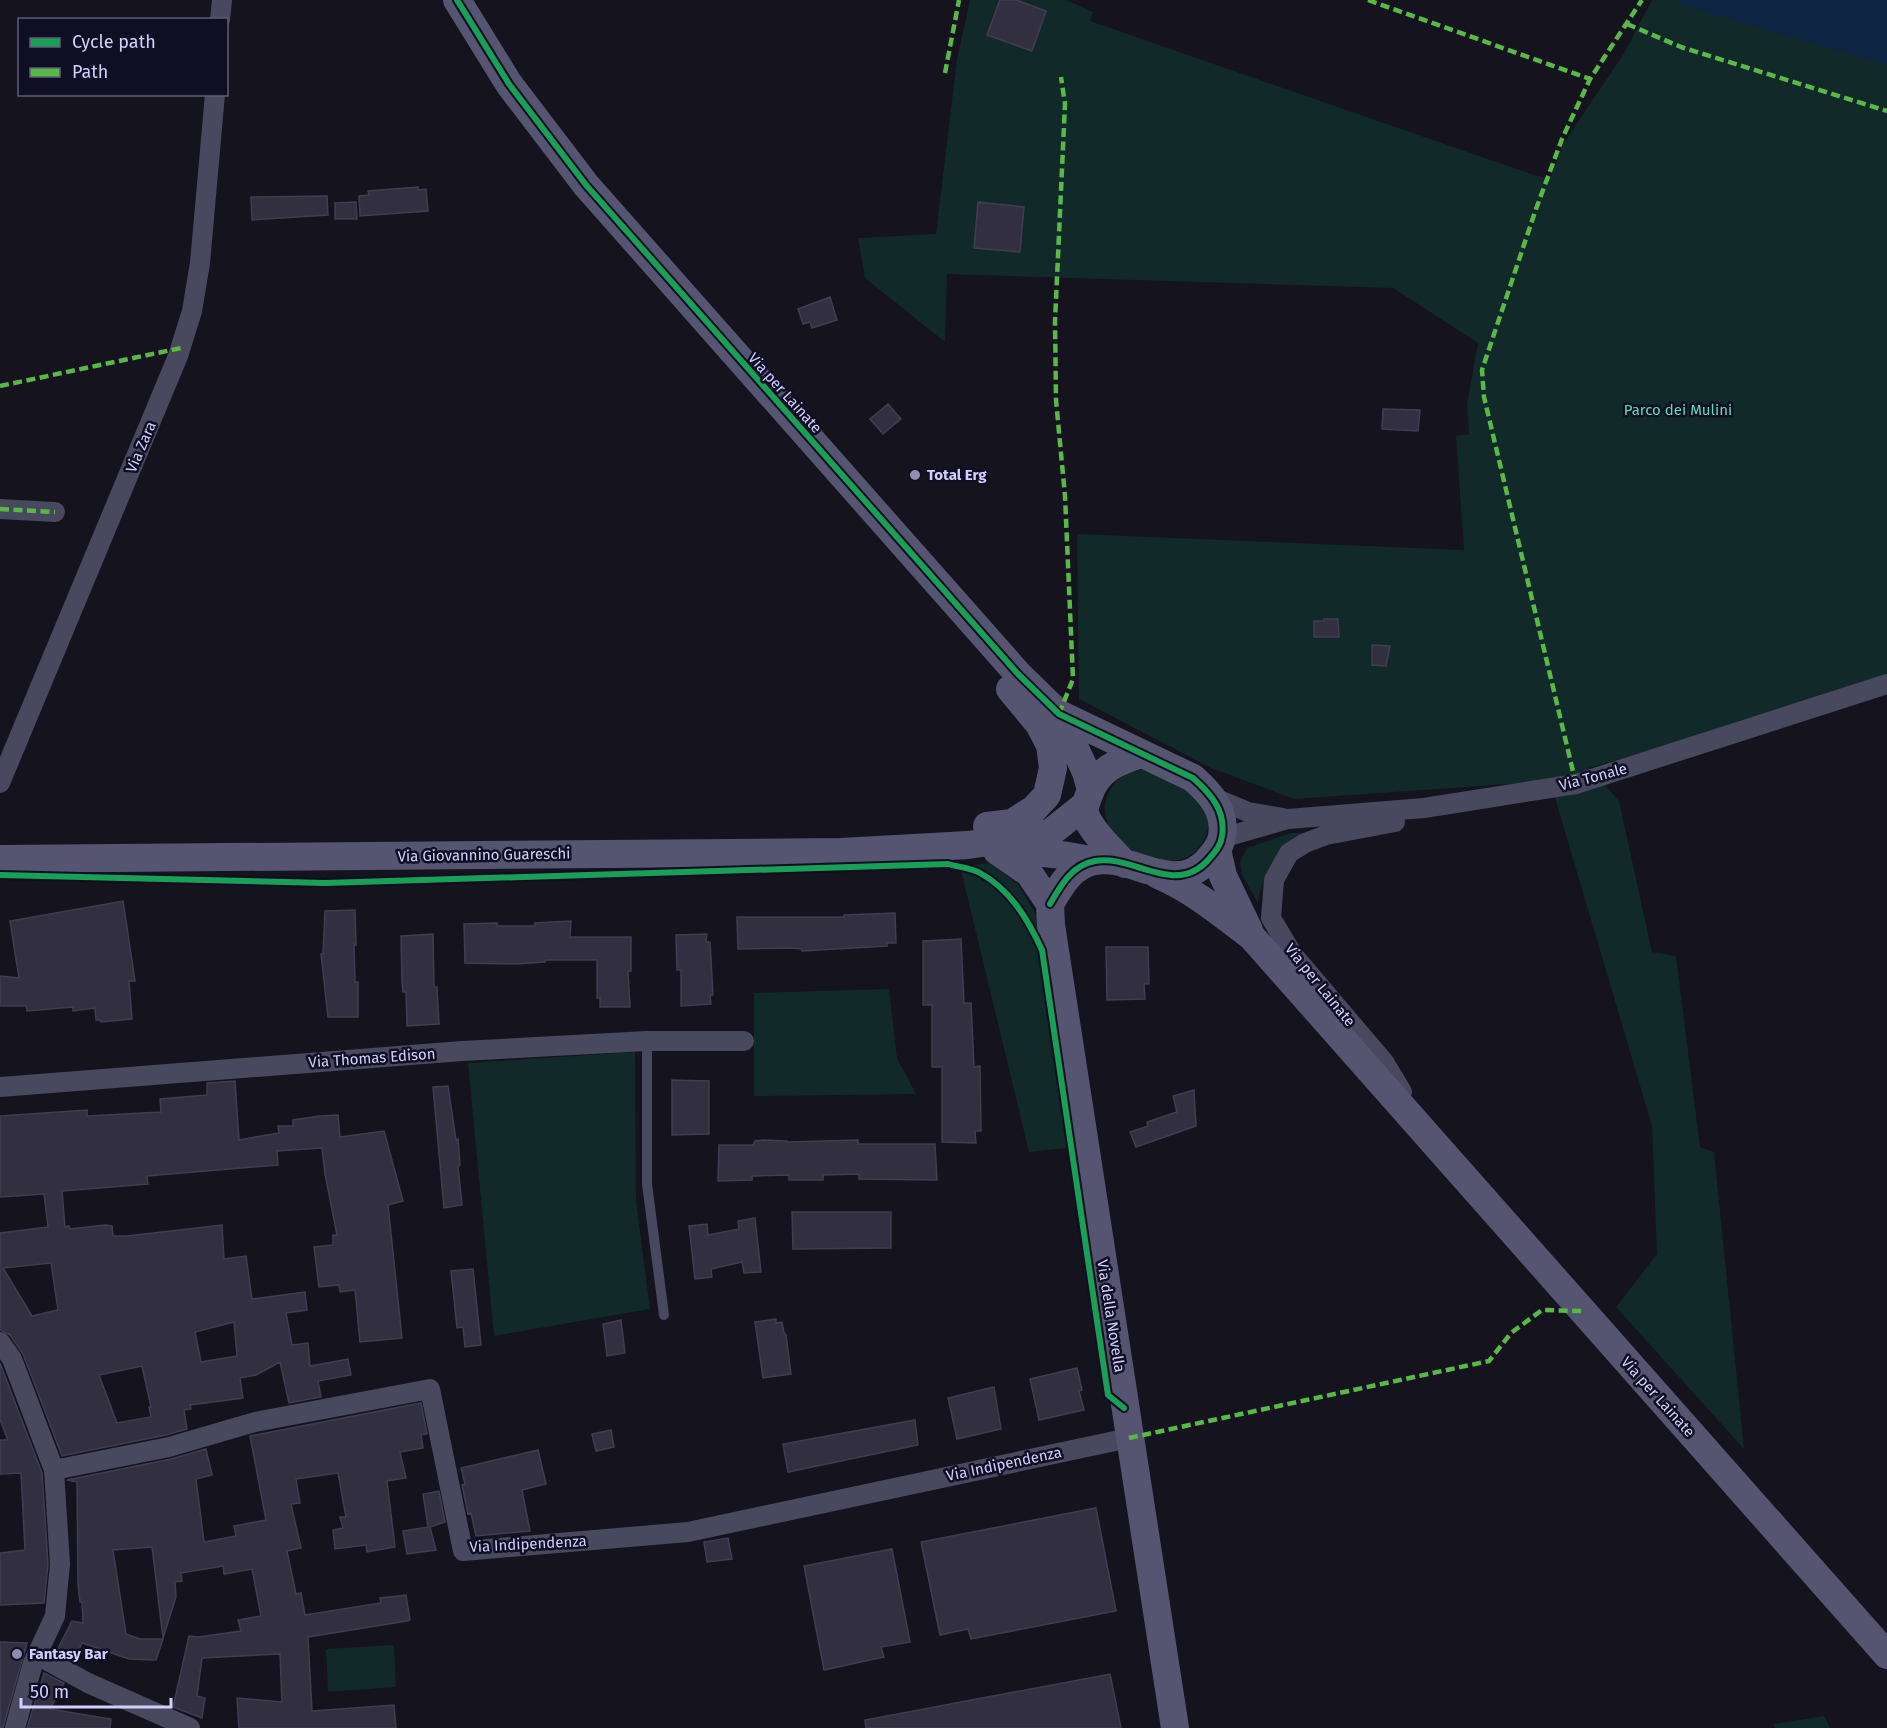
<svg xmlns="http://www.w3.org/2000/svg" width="1887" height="1728" viewBox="0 0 1887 1728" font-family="'Fira Sans',sans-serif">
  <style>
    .green { fill: #112928 }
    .water { fill: #0e2443 }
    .building { fill: #323040; stroke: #403d52; stroke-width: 1.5; fill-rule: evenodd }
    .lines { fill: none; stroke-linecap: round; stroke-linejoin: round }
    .lane { stroke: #48485f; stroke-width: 10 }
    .street { stroke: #48485f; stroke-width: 20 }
    .secondary { stroke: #555572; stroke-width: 28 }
    .quiet { stroke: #58b947; stroke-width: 4.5; stroke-dasharray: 9 4.5; stroke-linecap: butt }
    .cycleway-casing { stroke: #100e23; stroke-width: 10 }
    .cycleway { stroke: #1a9f57; stroke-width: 6 }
    .poi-dot { fill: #908eb0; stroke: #100e23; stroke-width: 2 }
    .labels { text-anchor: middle; stroke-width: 5; stroke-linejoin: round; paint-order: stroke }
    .street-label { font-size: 15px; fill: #d3d0fe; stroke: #100e23 }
    .park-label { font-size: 15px; fill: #5ddeb6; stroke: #100e23 }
    .poi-label { font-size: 15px; font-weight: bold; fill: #d3d0fe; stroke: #100e23; text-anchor: start }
  </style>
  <rect width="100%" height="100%" fill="#14131e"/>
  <path class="green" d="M970,0H1066L1093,12L1090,21L1534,175L1550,179L1563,144L1623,55L1652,0H1887V681L1589,768L1619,801L1652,952L1676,956L1700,1147L1714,1152L1744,1449L1616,1307L1657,1254L1652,1126L1550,781L1294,799L1211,768L1079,699L1077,534L1464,550L1456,436L1469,434L1467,404L1478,343L1393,288L947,274L945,342L865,278L858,238L936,234L957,59Z
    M1142,770L1158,771L1176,778L1210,817C1202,904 1080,845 1109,792C1117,777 1127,773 1142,770Z
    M1291,833H1305C1281,856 1263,868 1258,903L1242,875L1240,862L1247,848Z
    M990,863L1018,884L1040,921L1076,1147L1029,1152L960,866Z
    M889,989L897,1058L916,1094L754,1096V993Z
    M635,1052L636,1201L650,1309L494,1336L468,1063Z
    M394,1645L396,1687L328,1692L326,1649Z
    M1824,1716L1830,1728H1775L1773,1724Z"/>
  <path class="water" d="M1680,0H1887V65L1679,4Z"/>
  <path class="building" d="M1000,0H1016L1046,11L1032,51L987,35Z
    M418,187V190L426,189L428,211L360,216L359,196L369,195L368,191Z
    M327,196L328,215L252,220L251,197Z
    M356,202L357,219H335V203Z
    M978,202L1024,207L1020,252L974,248Z
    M830,297L837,320L812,328L810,322L803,324L798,309Z
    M888,404L901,419L883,434L870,419Z
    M1383,409L1420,410L1418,431L1382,429Z
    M1324,619H1338L1339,637H1314V621H1324Z
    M1372,645L1390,646L1386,666L1372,665Z
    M123,901L135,981H129L132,1019L101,1022L100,1020H96L95,1008L73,1011V1007L27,1011L26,1006H0V976L19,978L10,921Z
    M355,910L356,945L354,944L355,982H358V1017H328L321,954H323L325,911Z
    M895,913L896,943H887V946L802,951V949L792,948L738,949L737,917H844V915Z
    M571,921L570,937H631V971H628L630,1007H600V998H597V960H546L545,962L515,964L465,963L464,924L497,923V926H535V923Z
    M433,934L434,987H437L439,1024L407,1026L406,992H403L402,982L401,936Z
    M707,934L706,942H710L713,995H710L711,1004L681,1006V970H677L676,935Z
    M961,939L964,1003H971L974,1067L980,1066L981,1131H975L976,1143L942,1142V1067H932V1005H923V941Z
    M1106,947H1148L1149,984H1144L1145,999L1107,1000Z
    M672,1080L709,1081V1134L672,1135Z
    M235,1081L239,1140L279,1133L278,1126H293V1120L320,1116L338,1115L340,1137L384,1131L403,1201L388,1205L402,1338L360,1342L355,1290L340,1292L339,1285L319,1287L314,1247L333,1245V1235H337L325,1174L322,1148L277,1151L278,1165L147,1176L148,1184L62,1191L65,1227L69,1226L70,1229L105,1225L112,1226L113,1236H127L222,1225L224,1259L246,1256L252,1299L305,1292L307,1310L286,1313L292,1345L308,1343L310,1366L348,1359L351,1375L318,1381L321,1397L289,1403L280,1362L256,1375L240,1378L243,1398L190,1405L191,1409L184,1410L187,1429L166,1435L62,1456L23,1354L10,1335L0,1330V1233L48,1227L44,1194L0,1197V1116L87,1110V1116L161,1112L160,1099L207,1095V1083ZM51,1263L58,1310L32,1316L3,1268ZM234,1322L237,1356L201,1362L195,1332ZM142,1366L151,1407H149L151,1417L117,1423L99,1375Z
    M448,1086L456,1140L458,1139L460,1165L458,1166L462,1205L444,1208L433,1087Z
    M1194,1090L1196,1126L1136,1147L1130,1132L1148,1126L1147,1122L1177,1112L1173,1096Z
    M763,1140L787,1141V1142L858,1140V1144H935L937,1180L859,1179V1174L823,1175V1180H789V1175L752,1176V1180L718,1181L719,1145H753L755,1141Z
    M792,1212H891V1248L793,1249Z
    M755,1218L761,1272L744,1273L742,1262L711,1269L712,1277L695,1279L689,1226L707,1224L708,1235L739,1229L738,1221Z
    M473,1269L481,1345L465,1347L463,1327L457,1328L451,1271Z
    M776,1319V1323L782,1322L784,1333L786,1335L791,1374L763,1378L755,1322Z
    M621,1320L625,1353L607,1356L603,1324Z
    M0,1363L42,1473L48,1564L44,1603L0,1605V1553L25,1550L21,1473L0,1474V1440H8L0,1420Z
    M1077,1368L1082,1390L1079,1391L1084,1410L1039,1420L1030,1379Z
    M994,1387L1001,1429L957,1439L948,1398Z
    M421,1403L427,1434L421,1435L423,1448L400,1452L406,1478L387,1481L395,1547L367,1552L366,1545L335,1549L333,1530L343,1528L340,1517H346L338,1473L296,1479L300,1503L291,1504L301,1548L287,1551L296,1594L301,1593L305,1615L381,1603L380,1598L406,1595L410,1620L407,1621L308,1637L312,1711L394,1705L396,1728H239L237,1698L282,1702L280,1654L202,1658L197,1696L205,1698L202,1718L173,1707L189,1636L198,1637L241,1631L238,1620L261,1616L252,1569L224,1574L223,1566L181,1573L182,1581L175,1582L176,1597L163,1638L152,1547L113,1550L126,1634L140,1639H163L156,1660L129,1659L82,1643L76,1657L64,1656L56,1652L72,1621L83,1623L82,1602H80L78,1584L77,1482L67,1480L171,1459L206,1449L212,1475L196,1479L204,1542L236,1536L234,1526L266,1520L250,1436Z
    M915,1420L918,1445L788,1472L783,1444Z
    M611,1430L614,1447L596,1451L592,1434Z
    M538,1450L546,1484L522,1490L530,1531L476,1536L471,1513L468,1514L462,1485L465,1484L461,1468Z
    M439,1491L445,1522L430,1527L436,1550L407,1554L403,1531L428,1527L423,1494Z
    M1096,1508L1116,1611L971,1639L968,1629L940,1635L921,1542Z
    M728,1538L732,1559L707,1562L704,1542Z
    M892,1549L910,1642L881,1647L884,1657L824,1670L804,1566Z
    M0,1642L27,1643L3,1728H0Z
    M44,1673L64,1683L50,1709L111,1719L110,1728H27Z
    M1110,1674L1121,1728H866L865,1720Z"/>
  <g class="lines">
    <path class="lane" d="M647,1041V1184L664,1315"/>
    <path class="street" d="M220,20L222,0
      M0,509L55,512
      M0,783L178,356L192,311L200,263L215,94
      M1212,797L1248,812L1283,818
      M1395,822L1326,835L1305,843L1289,853L1274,880L1271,918L1293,955L1384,1062L1402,1092
      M1222,838L1288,819L1424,808L1576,784L1887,684
      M0,1087L462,1051L647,1041H744
      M0,1342L12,1359L54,1470L60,1564L55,1616L33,1663L15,1728
      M54,1470L169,1447L255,1422L430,1389L463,1551L688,1532L1129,1438
      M37,1655L88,1683L190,1728"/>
    <path class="secondary" d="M457,0L509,84L586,185L1018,674L1059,714L1193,778C1211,794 1226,811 1222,836C1221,846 1214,853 1208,860C1175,897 1133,854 1095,861C1072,865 1061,885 1050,904
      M1059,714L1086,772L1091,790
      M987,826L1012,823L1034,809L1047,795L1053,768L1050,745L1039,724L1010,689
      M1217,849L1223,876L1249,930
      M997,851L1029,873L1050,904
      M1011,851C1040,852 1066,854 1093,861
      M0,859L841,852L968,845L1050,833L1085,805
      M1125,864C1113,852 1089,829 1085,813C1084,807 1087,800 1089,795C1098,769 1117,762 1141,754
      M1158,875C1193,890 1222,914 1252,937L1887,1655
      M1050,904L1051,925L1175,1728"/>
    <path class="quiet" d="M1368,0L1590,79
      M1627,24L1681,47L1887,111
      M945,73L959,0
      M0,386L181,348
      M0,509L55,512
      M1059,714L1073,679L1065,496L1056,400L1055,321L1065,104L1061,77
      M1576,784L1484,397L1482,370L1536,209L1562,139L1590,79L1642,0
      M1129,1438L1489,1361L1511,1333L1542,1310L1582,1311"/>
    <g class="cycleway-casing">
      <path id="cycleway" d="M457,0L509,84L586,185L1018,674L1059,714L1193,778C1211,794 1226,811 1222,836C1221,846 1214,853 1208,860C1175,897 1133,854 1095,861C1072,865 1061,885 1050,904
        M0,875L325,883L948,864C958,867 971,868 980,873C1011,890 1028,920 1042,950L1108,1395L1124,1408"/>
    </g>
    <use href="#cycleway" class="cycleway"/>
  </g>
  <g class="poi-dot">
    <circle cx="915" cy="475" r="6"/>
    <circle cx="17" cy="1654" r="6"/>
  </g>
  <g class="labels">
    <g class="street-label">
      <text transform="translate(785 393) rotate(48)" y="5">Via per Lainate</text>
      <text transform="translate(141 447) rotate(-67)" y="5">Via Zara</text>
      <text transform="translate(1593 777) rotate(-15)" y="5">Via Tonale</text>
      <text transform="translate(484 855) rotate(-1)" y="5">Via Giovannino Guareschi</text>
      <text transform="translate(1320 985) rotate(51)" y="5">Via per Lainate</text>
      <text transform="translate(372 1058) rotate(-4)" y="5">Via Thomas Edison</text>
      <text transform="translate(1111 1316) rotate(81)" y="5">Via della Novella</text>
      <text transform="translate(1658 1397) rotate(48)" y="5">Via per Lainate</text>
      <text transform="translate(1004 1464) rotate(-12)" y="5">Via Indipendenza</text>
      <text transform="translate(528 1544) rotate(-3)" y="5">Via Indipendenza</text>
    </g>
    <g class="park-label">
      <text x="1678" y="415">Parco dei Mulini</text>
    </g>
    <g class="poi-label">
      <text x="927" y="480">Total Erg</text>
      <text x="29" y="1659">Fantasy Bar</text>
    </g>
  </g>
  <rect x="18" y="18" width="210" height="78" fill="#100e23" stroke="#5e5c7b" stroke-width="1.5"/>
  <rect x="30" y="38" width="30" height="9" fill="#1a9f57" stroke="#5e5c7b" stroke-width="1.5"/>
  <text x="72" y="48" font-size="18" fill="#d3d0fe">Cycle path</text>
  <rect x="30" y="68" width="30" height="9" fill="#58b947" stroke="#5e5c7b" stroke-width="1.5"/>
  <text x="72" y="78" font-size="18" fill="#d3d0fe">Path</text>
  <path d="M21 1698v9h150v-9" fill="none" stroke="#d3d0fe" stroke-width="3"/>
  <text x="30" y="1698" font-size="18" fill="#d3d0fe" stroke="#100e23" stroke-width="4.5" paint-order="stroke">50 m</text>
</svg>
